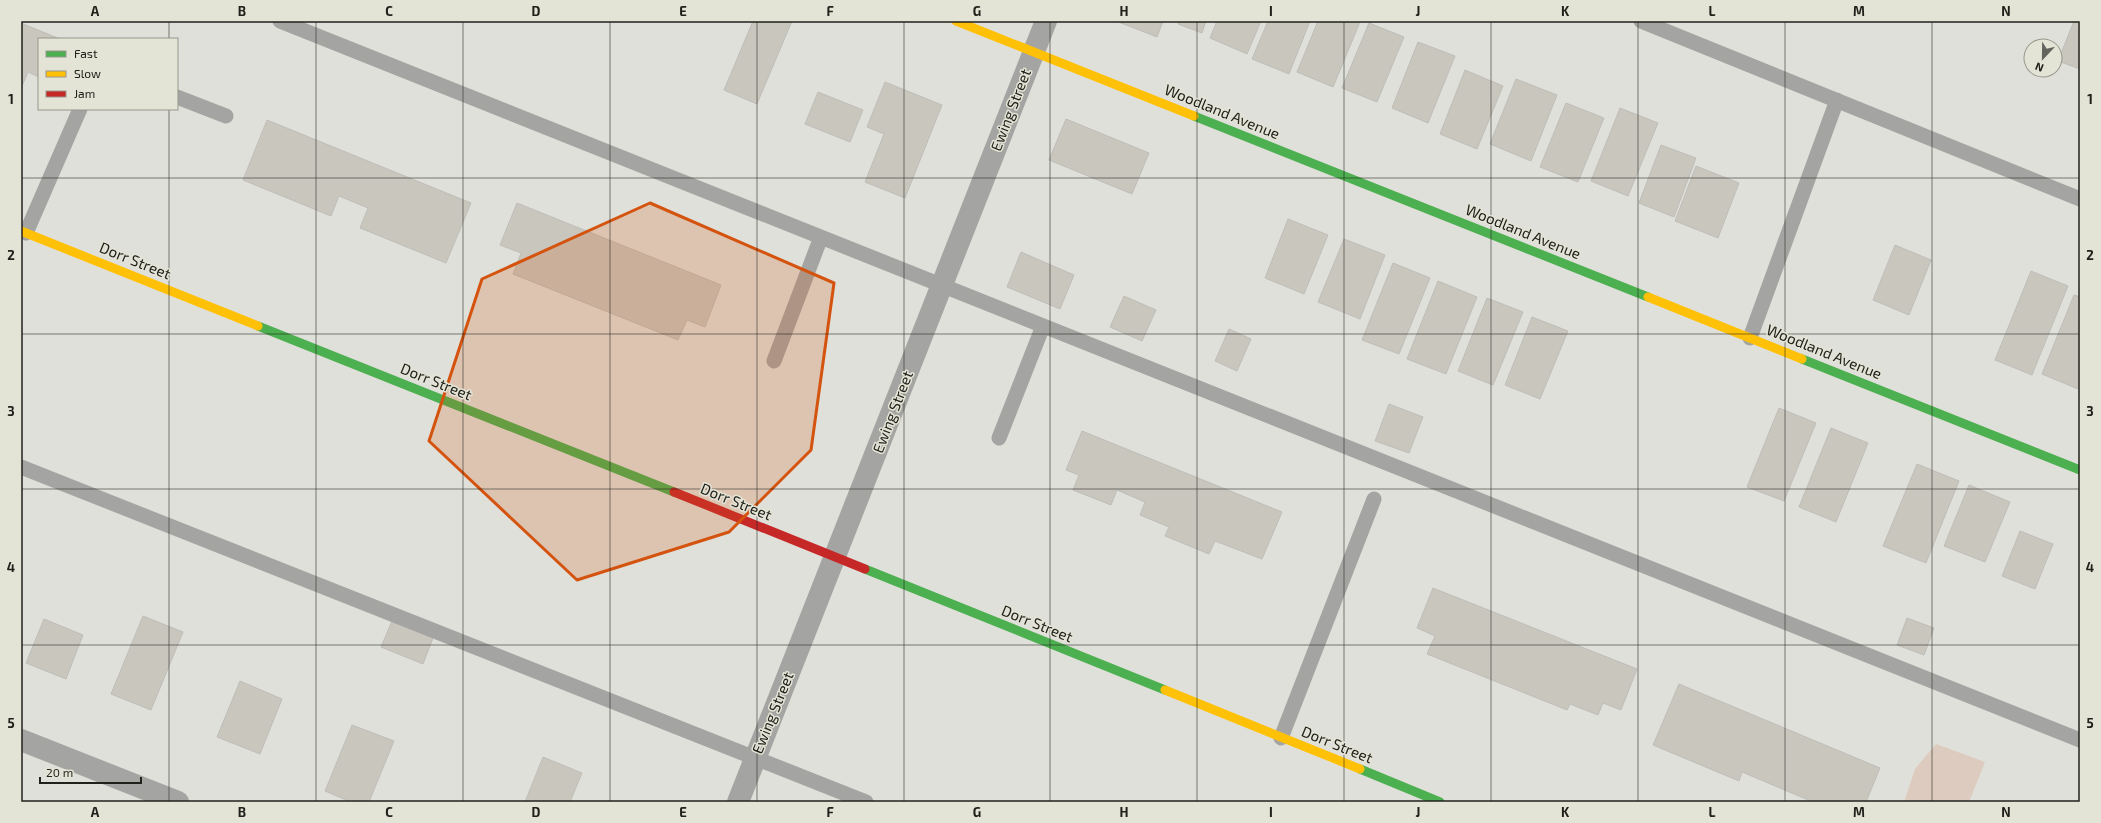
<svg xmlns="http://www.w3.org/2000/svg" width="2101" height="823" viewBox="0 0 2101 823" font-family="'Exo 2',sans-serif">
  <style>
    .green { fill: #dccbbe }
    .building { fill: #c9c6be; stroke: #bebdb8 }
    .lines { fill: none; stroke-linecap: round; stroke-linejoin: round }
    .lane { stroke: #a4a4a2; stroke-width: 15 }
    .street { stroke: #a4a4a2; stroke-width: 22 }
    .fast { stroke: #4caf50; stroke-width: 9 }
    .slow { stroke: #ffc107; stroke-width: 9 }
    .jam { stroke: #c62828; stroke-width: 9 }
    .marked { fill: #d4530e; fill-opacity: 0.2; stroke: #d4530e; stroke-width: 3; stroke-linejoin: round }
    .grid { fill: none; stroke: #21211c; stroke-width: 1; stroke-opacity: 0.55 }
    .labels { text-anchor: middle; stroke-width: 3; stroke-linejoin: round; paint-order: stroke }
    .street-label { font-size: 15px; fill: #21211c; stroke: #e4e4d6 }
    .neatline { fill: none; stroke: #21211c; stroke-width: 1.5 }
    .grid-label { font-size: 13px; text-anchor: middle; font-weight: bold; fill: #21211c }
  </style>
  <rect width="100%" height="100%" fill="#e0e0da"/>
  <path class="green" d="M1936,744L1985,762L1969,802H1904L1915,769Z"/>
  <path class="building" d="M753,21H792L757,104L724,90Z
    M1116,21H1163L1157,37Z
    M1179,21H1206L1202,33L1178,24Z
    M1217,21H1261L1247,54L1210,38Z
    M1268,21H1310L1289,74L1252,59Z
    M1318,21L1360,22L1333,87L1297,72Z
    M2074,21H2080V69L2058,61Z
    M21,23L60,39H39V77L28,72L22,86Z
    M1369,23L1404,37L1377,102L1342,88Z
    M1418,42L1455,56L1428,123L1392,108Z
    M1465,70L1503,86L1477,149L1440,134Z
    M1516,79L1557,95L1531,161L1490,144Z
    M885,82L942,105L905,198L865,182L884,134L867,127Z
    M818,92L863,110L850,142L805,124Z
    M1566,103L1604,118L1578,182L1540,167Z
    M1620,108L1658,123L1628,196L1591,181Z
    M1066,119L1149,153L1132,194L1049,160Z
    M267,120L471,203L446,263L360,228L368,208L339,196L331,216L243,180Z
    M1661,145L1696,158L1674,217L1639,203Z
    M1696,166L1739,183L1718,238L1675,221Z
    M517,203L721,285L705,327L687,320L678,340L513,274L521,253L500,245Z
    M1288,219L1328,235L1304,294L1265,278Z
    M1344,239L1385,255L1360,319L1318,302Z
    M1895,245L1931,260L1909,315L1873,300Z
    M1021,252L1074,275L1060,309L1007,287Z
    M1393,263L1430,278L1399,354L1362,340Z
    M2031,271L2068,286L2032,375L1995,360Z
    M1438,281L1477,297L1446,374L1407,359Z
    M2074,295L2080,297V385L2078,389L2042,374Z
    M1124,296L1156,310L1142,341L1110,327Z
    M1487,298L1523,312L1493,385L1458,371Z
    M1532,317L1568,331L1540,399L1505,385Z
    M1229,329L1251,339L1237,371L1215,361Z
    M1389,404L1423,417L1409,453L1375,441Z
    M1779,408L1816,423L1784,501L1747,487Z
    M1831,428L1868,443L1836,522L1799,507Z
    M1082,431L1282,512L1262,559L1215,541L1209,554L1165,536L1169,527L1140,515L1145,502L1117,490L1111,505L1073,490L1079,475L1066,470Z
    M1917,464L1959,481L1926,563L1883,546Z
    M1969,485L2010,502L1985,562L1944,546Z
    M2020,531L2053,544L2035,589L2002,576Z
    M1433,588L1637,669L1621,710L1603,703L1598,715L1570,704L1567,710L1427,654L1435,636L1417,628Z
    M143,616L183,632L151,710L111,694Z
    M1907,618L1934,628L1924,655L1897,645Z
    M44,619L83,635L66,679L26,663Z
    M392,621L433,638L423,664L381,647Z
    M240,681L282,699L260,754L217,737Z
    M1679,684L1880,768L1866,802H1813L1742,772L1739,781L1653,745Z
    M352,725L394,741L369,802H351L325,791Z
    M543,757L582,773L570,802H525Z"/>
  <g class="lines">
    <path class="lane" d="M280,21L2080,740
      M1641,21L2080,199
      M177,97L226,116
      M26,233L80,109
      M1750,338L1837,100
      M774,361L821,237
      M999,438L1043,326
      M21,467L866,802
      M1281,738L1374,499"/>
    <path class="street" d="M21,740L178,802
      M738,802L1046,21"/>
    <path class="fast" d="M1194,116L1648,297
      M258,326L674,492
      M1802,359L2080,470
      M865,569L1165,690
      M1360,769L1440,802"/>
    <path class="slow" d="M956,21L1194,116
      M21,231L258,326
      M1648,297L1802,359
      M1165,690L1360,769"/>
    <path class="jam" d="M674,492L865,569"/>
  </g>
  <path class="marked" d="M650,203L834,283L811,450L729,532L577,580L429,441L482,279Z"/>
  <path class="grid" d="M169,21V39M316,21V802M463,21V802M610,21V802M757,21V802M904,21V802M1050,21V802M1197,21V802M1344,21V802M1491,21V802M1638,21V802M1785,21V802M1932,21V802M169,109V802M21,178H2080M21,334H2080M21,489H2080M21,645H2080"/>
  <g class="labels">
    <g class="street-label">
      <text transform="translate(1011 110) rotate(-69)" y="5">Ewing Street</text>
      <text transform="translate(1222 112) rotate(22)" y="5">Woodland Avenue</text>
      <text transform="translate(1523 232) rotate(22)" y="5">Woodland Avenue</text>
      <text transform="translate(135 261) rotate(22)" y="5">Dorr Street</text>
      <text transform="translate(1824 352) rotate(22)" y="5">Woodland Avenue</text>
      <text transform="translate(436 382) rotate(22)" y="5">Dorr Street</text>
      <text transform="translate(893 412) rotate(-69)" y="5">Ewing Street</text>
      <text transform="translate(736 502) rotate(22)" y="5">Dorr Street</text>
      <text transform="translate(1037 624) rotate(22)" y="5">Dorr Street</text>
      <text transform="translate(773 713) rotate(-68)" y="5">Ewing Street</text>
      <text transform="translate(1337 745) rotate(22)" y="5">Dorr Street</text>
    </g>
  </g>
  <rect width="2101" height="823" fill="none" stroke="#e4e4d6" stroke-width="44"/>
  <rect x="38" y="38" width="140" height="72" fill="#e4e4d6" stroke="#96968c"/>
  <rect x="46" y="51" width="20" height="6" fill="#4caf50" stroke="#96968c"/>
  <text x="74" y="58" font-size="12" fill="#21211c">Fast</text>
  <rect x="46" y="71" width="20" height="6" fill="#ffc107" stroke="#96968c"/>
  <text x="74" y="78" font-size="12" fill="#21211c">Slow</text>
  <rect x="46" y="91" width="20" height="6" fill="#c62828" stroke="#96968c"/>
  <text x="74" y="98" font-size="12" fill="#21211c">Jam</text>
  <g transform="translate(2043 58) rotate(202)"><circle r="19" fill="#e4e4d6" stroke="#96968c"/>
  <path d="M0-3L7 15L0 10L-7 15Z" fill="#64645e"/>
  <text y="-6" font-size="11" font-weight="bold" text-anchor="middle" fill="#21211c">N</text>
  </g>
  <path d="M40 777v6h101v-6" fill="none" stroke="#21211c" stroke-width="2"/>
  <text x="46" y="777" font-size="12" fill="#21211c" stroke="#e4e4d6" stroke-width="3" paint-order="stroke">20 m</text>
  <rect x="22" y="22" width="2057" height="779" class="neatline"/>
  <g class="grid-label">
    <text x="95" y="16">A</text>
    <text x="242" y="16">B</text>
    <text x="389" y="16">C</text>
    <text x="536" y="16">D</text>
    <text x="683" y="16">E</text>
    <text x="830" y="16">F</text>
    <text x="977" y="16">G</text>
    <text x="1124" y="16">H</text>
    <text x="1271" y="16">I</text>
    <text x="1418" y="16">J</text>
    <text x="1565" y="16">K</text>
    <text x="1712" y="16">L</text>
    <text x="1859" y="16">M</text>
    <text x="2006" y="16">N</text>
    <text x="11" y="104">1</text>
    <text x="2090" y="104">1</text>
    <text x="11" y="260">2</text>
    <text x="2090" y="260">2</text>
    <text x="11" y="416">3</text>
    <text x="2090" y="416">3</text>
    <text x="11" y="572">4</text>
    <text x="2090" y="572">4</text>
    <text x="11" y="728">5</text>
    <text x="2090" y="728">5</text>
    <text x="95" y="817">A</text>
    <text x="242" y="817">B</text>
    <text x="389" y="817">C</text>
    <text x="536" y="817">D</text>
    <text x="683" y="817">E</text>
    <text x="830" y="817">F</text>
    <text x="977" y="817">G</text>
    <text x="1124" y="817">H</text>
    <text x="1271" y="817">I</text>
    <text x="1418" y="817">J</text>
    <text x="1565" y="817">K</text>
    <text x="1712" y="817">L</text>
    <text x="1859" y="817">M</text>
    <text x="2006" y="817">N</text>
  </g>
</svg>
